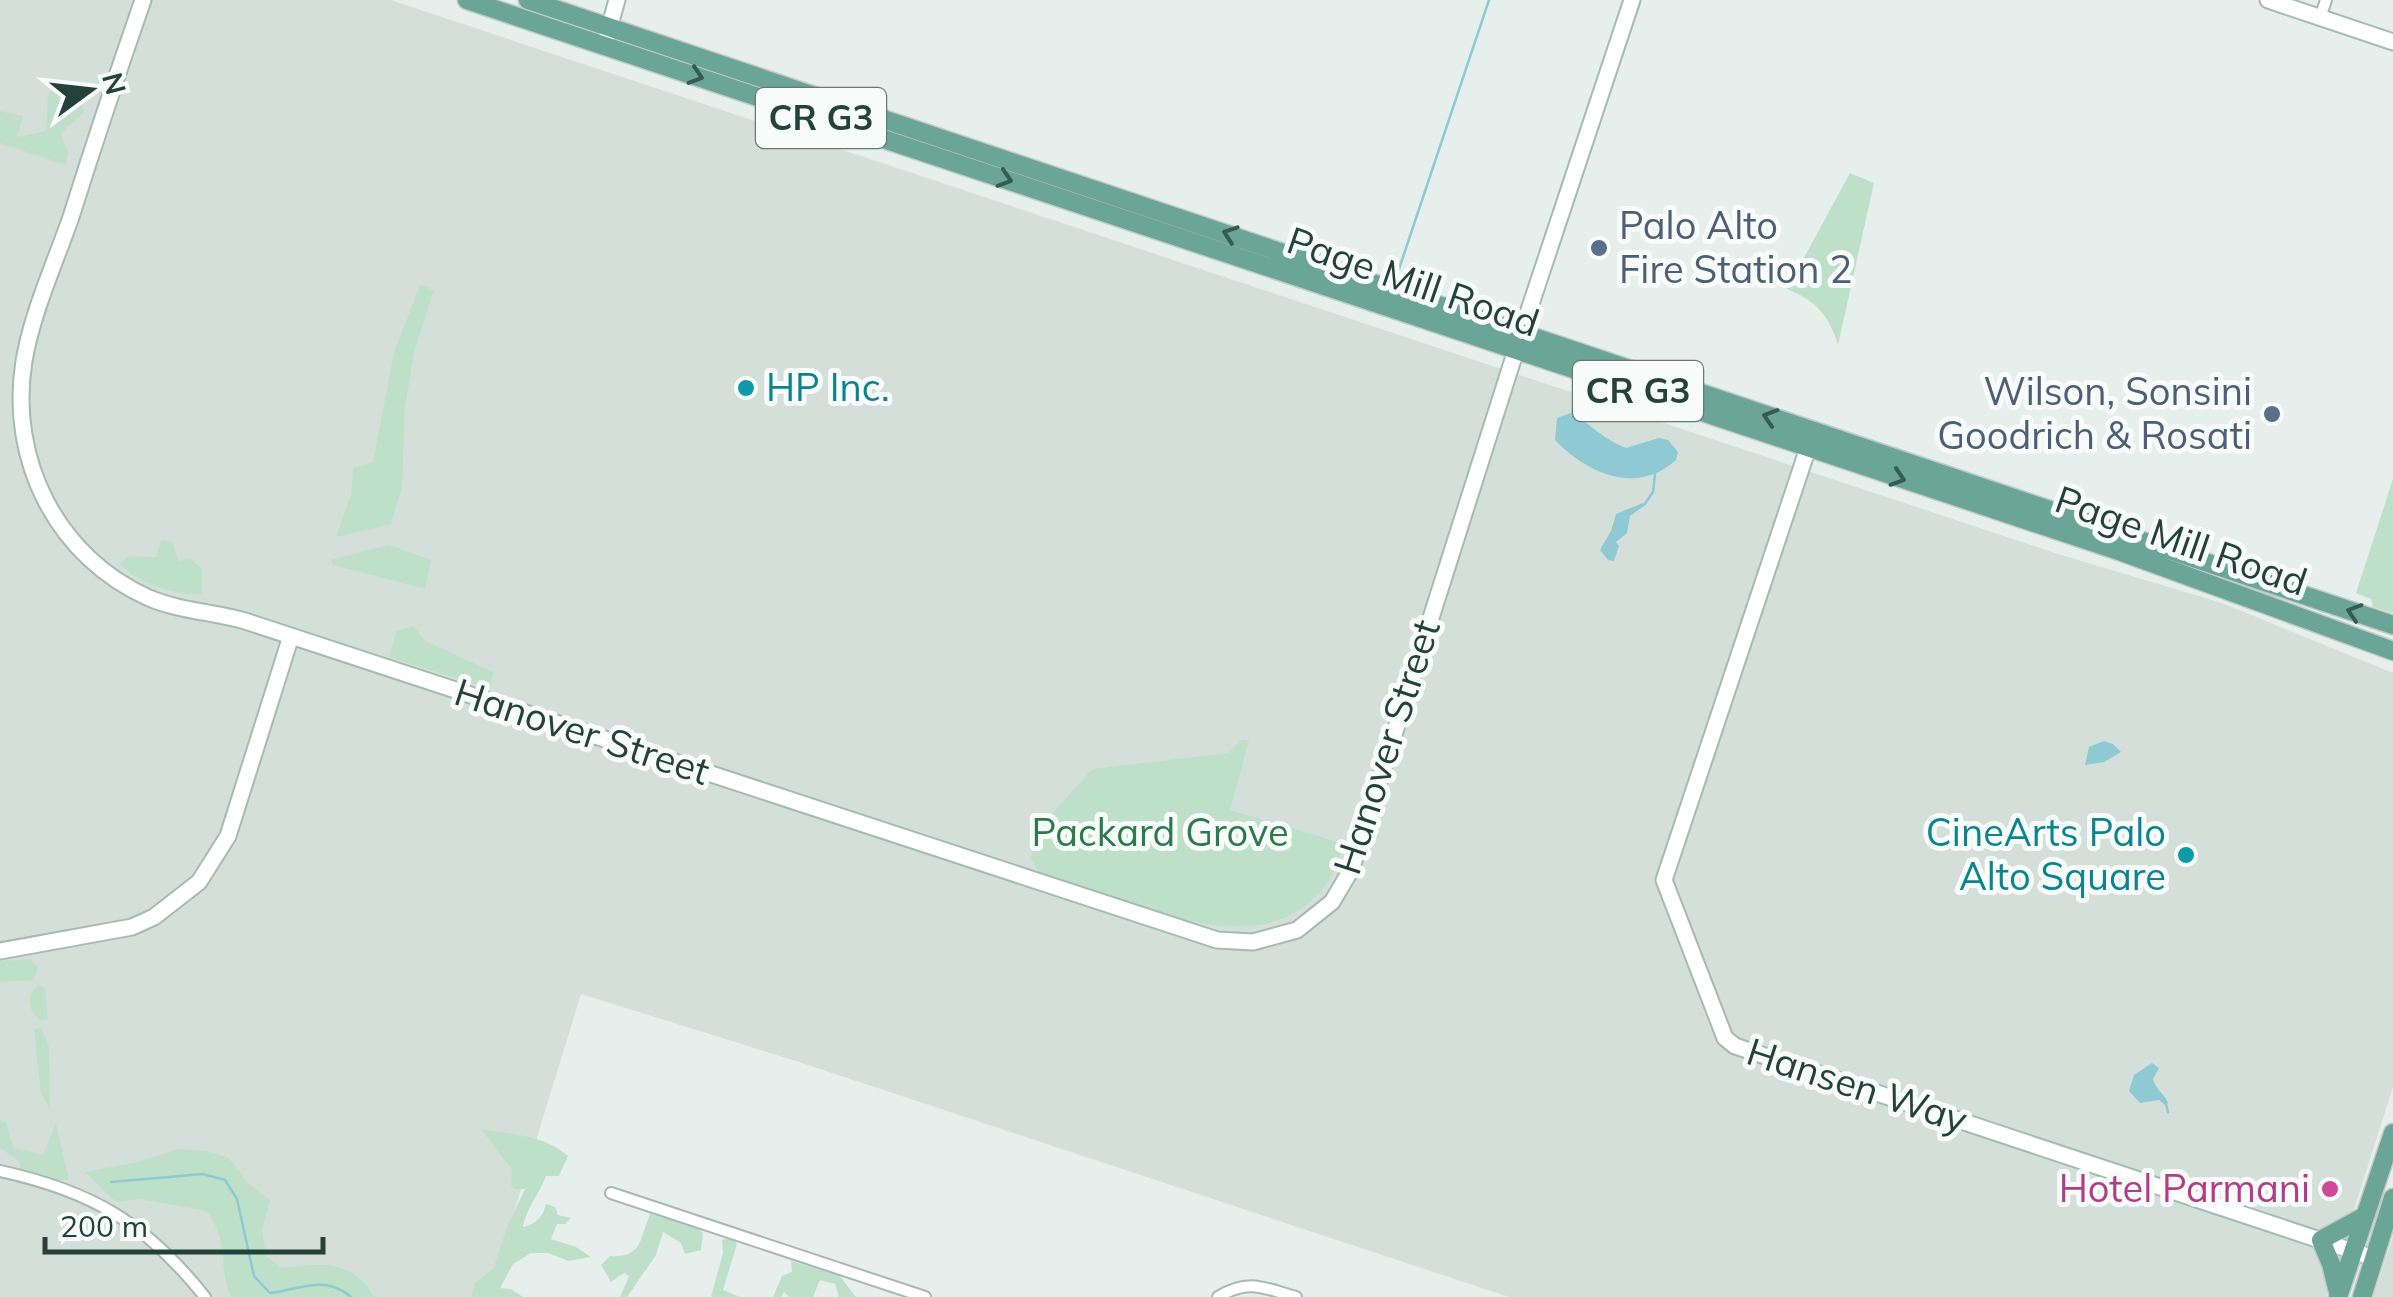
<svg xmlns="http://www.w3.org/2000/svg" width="2393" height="1297" viewBox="0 0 2393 1297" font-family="Mulish,sans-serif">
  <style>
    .built { fill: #d4dfda }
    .green { fill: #bfe0c8 }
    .water { fill: #8ec9d4 }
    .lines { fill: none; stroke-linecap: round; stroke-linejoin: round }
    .stream { stroke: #8ec9d4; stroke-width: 2.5 }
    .street-casing { stroke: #a8b8b2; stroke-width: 14 }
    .secondary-casing { stroke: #a4bbb3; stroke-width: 19 }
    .primary-casing { stroke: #c2cac8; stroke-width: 21 }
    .street { stroke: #fff; stroke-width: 10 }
    .secondary { stroke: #fff; stroke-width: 15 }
    .primary { stroke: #6aa596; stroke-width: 18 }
    .oneway { stroke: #365b51 }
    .service-dot { fill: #5c6f8a; stroke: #f7fbf9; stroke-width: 4 }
    .culture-dot { fill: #0f9aa8; stroke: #f7fbf9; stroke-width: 4 }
    .hotel-dot { fill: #d1479c; stroke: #f7fbf9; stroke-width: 4 }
    .labels { text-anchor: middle; stroke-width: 10; stroke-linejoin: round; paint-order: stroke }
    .shield { fill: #f7fbf9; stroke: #637a73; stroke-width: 2.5 }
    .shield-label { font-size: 35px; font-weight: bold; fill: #24423a }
    .service-label { font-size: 38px; fill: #4e5e75; stroke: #f7fbf9; text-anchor: start }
    .street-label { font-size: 38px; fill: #24423a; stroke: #f7fbf9 }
    .culture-label { font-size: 38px; fill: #0d838f; stroke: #f7fbf9; text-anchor: start }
    .park-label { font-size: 38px; fill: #2d7a4b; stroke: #f7fbf9 }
    .hotel-label { font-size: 38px; fill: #b23c85; stroke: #f7fbf9; text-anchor: end }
  </style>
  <rect width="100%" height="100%" fill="#e6efeb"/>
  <path class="built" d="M0,0H391L2058,554L2222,603L2393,673V1087L2326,1297H1509L796,1061L581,994L488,1297H0Z
    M2393,1237V1297H2373Z"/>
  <path class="green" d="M60,80L77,90L84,113L61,133L68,153L66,165L0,143V111L23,116L17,137L46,131L48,96Z
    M1850,173L1874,183L1838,345C1829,315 1816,301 1787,289Z
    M420,285L434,290L414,352L405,408L402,486L391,524L336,537L351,495L353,468L373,462L394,352Z
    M2393,479V613L2373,607L2371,599L2356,593Z
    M161,540L172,542L179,561L191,559L202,569V594C177,596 137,584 120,564L127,556L156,557Z
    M389,545L431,560L425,589L333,565L331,560Z
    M414,626L425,641L493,672L490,689L389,657L396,631Z
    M1242,740H1249L1230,810L1345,844C1339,858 1334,874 1325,886C1256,975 1124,893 1038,872L1031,858L1040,827L1092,769L1228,753Z
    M31,959L38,968L33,980L0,982V961Z
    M38,984L45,989L48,1019L40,1021C27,1007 26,999 38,984Z
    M41,1027L49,1047L50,1109L41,1093L34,1030Z
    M0,1120L6,1122L13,1148L43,1155L56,1123L69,1180H24L18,1160L0,1148Z
    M481,1129C512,1134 544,1135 568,1156L559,1176H546C539,1195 526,1208 523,1227C536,1224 543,1217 546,1204L555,1207L558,1215L571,1218L565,1224H557L551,1239L576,1247L591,1257L568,1261L548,1253H531L513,1264L500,1288L511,1289L523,1297H471L475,1283L493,1269L508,1225L525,1189H514L511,1185L512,1170Z
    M179,1149L207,1151L229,1158L247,1182L270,1200L262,1229L266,1256L282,1268C321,1263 351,1258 374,1297H231C217,1265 231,1246 207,1211L139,1199L116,1202L85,1172L138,1162Z
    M650,1214L696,1226L703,1233L701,1250L685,1254L681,1243L663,1232L656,1255L627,1297H620L629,1276L624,1273L611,1282L601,1265L610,1256C642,1258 640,1239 650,1214Z
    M731,1237L737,1244L723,1290L740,1297H711L723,1253L722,1240Z
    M791,1261L839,1275L856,1297H839L835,1284L820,1280L813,1297H789L784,1292L781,1297H773L782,1276L792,1272Z"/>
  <path class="water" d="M1571,413C1593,425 1599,437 1626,448L1659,438L1668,440L1678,452L1676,460C1636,496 1587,473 1555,440L1557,418Z
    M1643,503L1644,506L1630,516L1627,533L1616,542L1619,546L1614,561L1608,560L1600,550L1611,531L1616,514Z
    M2104,741L2113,744L2121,752L2104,762L2085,765L2089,747Z
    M2152,1063L2159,1068L2153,1079C2156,1090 2164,1093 2168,1103L2165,1105L2159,1100L2140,1103L2129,1091L2134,1075Z"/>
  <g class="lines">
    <path class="stream" d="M1397,275L1489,0
      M1644,505L1653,492L1655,474
      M2166,1104L2168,1112
      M111,1182L203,1174L225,1180L237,1199L254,1276L270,1293C300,1290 324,1274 351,1297"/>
    <g class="street-casing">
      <path id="street" d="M2320,18L2326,0
        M0,1171C92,1191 146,1223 205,1297
        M611,1193L925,1297
        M1218,1297C1249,1278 1264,1288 1296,1297"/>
    </g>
    <g class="secondary-casing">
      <path id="secondary" d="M143,0C118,72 94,144 71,217C55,263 32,313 24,361C8,460 57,557 149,598C180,611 214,612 245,621L1217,940L1253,942L1297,930L1332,902L1351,870L1522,331L1632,0
        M2268,0L2393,42
        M604,46L617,0
        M1811,439L1664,880L1725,1038L1735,1046L2374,1258
        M0,951L132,927L154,917L199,882L228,836L291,636"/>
    </g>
    <g class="primary-casing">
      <path id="primary" d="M467,0L2119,551L2393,651
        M528,0L2393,625
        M2338,1292L2331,1264L2321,1240L2365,1216
        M2338,1297L2393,1133
        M2362,1297L2393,1198"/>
    </g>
    <use href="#street" class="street"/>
    <use href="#secondary" class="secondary"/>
    <use href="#primary" class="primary"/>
  </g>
  <defs><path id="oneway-chevron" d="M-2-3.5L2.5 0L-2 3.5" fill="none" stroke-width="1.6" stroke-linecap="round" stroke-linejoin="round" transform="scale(2.5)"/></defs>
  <g class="oneway">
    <use href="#oneway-chevron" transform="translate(696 76) rotate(18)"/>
    <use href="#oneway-chevron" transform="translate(1005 179) rotate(18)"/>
    <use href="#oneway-chevron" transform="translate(1230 234) rotate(-161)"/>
    <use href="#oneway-chevron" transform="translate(1770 417) rotate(-162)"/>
    <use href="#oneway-chevron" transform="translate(1898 478) rotate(18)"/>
    <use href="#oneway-chevron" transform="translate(2354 612) rotate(-162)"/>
  </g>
  <g class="service-dot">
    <circle cx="1599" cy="248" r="10"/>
    <circle cx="2272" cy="414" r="10"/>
  </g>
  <g class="culture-dot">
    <circle cx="746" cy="388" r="10"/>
    <circle cx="2186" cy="855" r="10"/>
  </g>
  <circle class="hotel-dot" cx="2330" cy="1189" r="10"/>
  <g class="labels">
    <g class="shield">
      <rect x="756" y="88" width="130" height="60" rx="8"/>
      <rect x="1573" y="361" width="130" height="60" rx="8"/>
    </g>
    <g class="shield-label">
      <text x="821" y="130">CR G3</text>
      <text x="1638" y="403">CR G3</text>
    </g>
    <g class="service-label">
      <text x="1619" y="239">Palo Alto<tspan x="1619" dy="44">Fire Station 2</tspan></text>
      <text x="2252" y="405" text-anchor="end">Wilson, Sonsini<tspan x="2252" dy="44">Goodrich &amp; Rosati</tspan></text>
    </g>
    <g class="street-label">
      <text transform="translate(1413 282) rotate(19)" y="13">Page Mill Road</text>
      <text transform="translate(2181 541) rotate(19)" y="13">Page Mill Road</text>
      <text transform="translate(582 732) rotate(18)" y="13">Hanover Street</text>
      <text transform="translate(1387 747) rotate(-72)" y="13">Hanover Street</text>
      <text transform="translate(1857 1086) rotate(18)" y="13">Hansen Way</text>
    </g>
    <g class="culture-label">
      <text x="766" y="401">HP Inc.</text>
      <text x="2166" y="846" text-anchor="end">CineArts Palo<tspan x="2166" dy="44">Alto Square</tspan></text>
    </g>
    <g class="park-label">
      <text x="1160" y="846">Packard Grove</text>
    </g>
    <g class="hotel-label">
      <text x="2310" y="1202">Hotel Parmani</text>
    </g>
  </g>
  <g transform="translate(90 90) rotate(75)" stroke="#f7fbf9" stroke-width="8" paint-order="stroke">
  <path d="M0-8L18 38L0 25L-18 38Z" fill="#24423a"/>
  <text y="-15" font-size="28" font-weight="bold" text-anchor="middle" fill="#24423a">N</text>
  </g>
  <path d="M45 1237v15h278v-15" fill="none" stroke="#24423a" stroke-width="5"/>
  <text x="60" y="1237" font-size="30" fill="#24423a" stroke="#f7fbf9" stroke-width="8" paint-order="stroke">200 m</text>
</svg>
